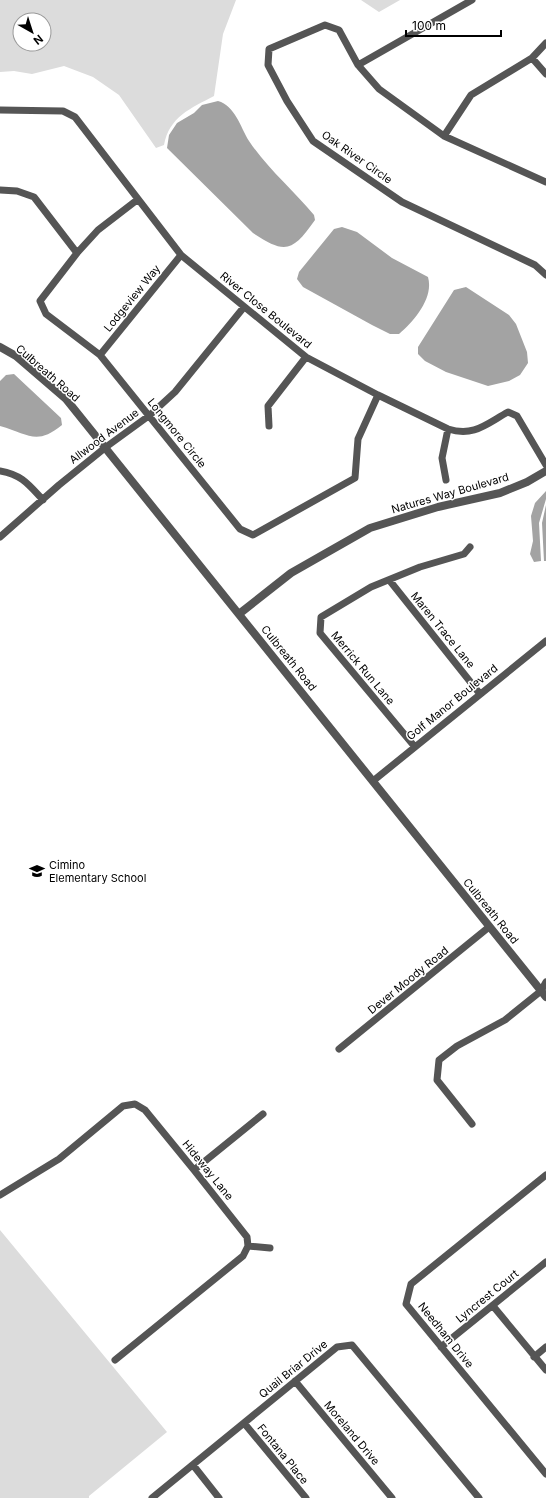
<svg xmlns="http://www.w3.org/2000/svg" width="546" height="1498" viewBox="0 0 546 1498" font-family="Inter,sans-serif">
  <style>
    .green { fill: #dcdcdc; fill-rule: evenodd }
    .water { fill: #a3a3a3 }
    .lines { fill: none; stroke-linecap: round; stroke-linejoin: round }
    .minor { stroke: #555; stroke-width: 7 }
    .tertiary { stroke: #555; stroke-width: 8 }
    .labels { text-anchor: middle; stroke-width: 3; stroke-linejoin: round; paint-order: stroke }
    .street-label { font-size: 11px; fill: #000; stroke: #fff }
    .poi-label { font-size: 11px; fill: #000; stroke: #fff; text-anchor: start }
  </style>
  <rect width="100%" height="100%" fill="#fff"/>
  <path class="green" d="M0,0H236L223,34L214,96C191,108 169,117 164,145L156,148L119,95L93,77L64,66L32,74L14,71L0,72ZM20,20H44V44H20Z
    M361,0H400L379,12Z
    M0,1230L167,1432L89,1496V1498H0Z"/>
  <path class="water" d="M218,101C235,106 240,126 249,141C267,168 293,190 314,215L315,220C293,251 286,255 253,233L167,148L169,135L177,123L194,113L202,105Z
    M342,227L357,232L392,258L428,277C434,298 414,321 399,334H390L372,325L303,287L297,279L299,272L334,229Z
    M466,287L509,315L516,324L527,352L528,363L520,375L509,381L488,386L446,372L425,361L418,354V347L454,290Z
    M14,374L61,418L62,425C36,446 29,434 0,426V381L6,375Z
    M546,491V499L539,523L541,561L534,562L530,554L533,541L531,516L535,503Z
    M546,505V561H544L542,523Z"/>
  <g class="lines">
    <path class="minor" d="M532,58L546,74
      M358,65L472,0
      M0,110L63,111L75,117L181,255L306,357L378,395L448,429C474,437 486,424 508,412L517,416L546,465
      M444,136L471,95L532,58L546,43
      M546,182L444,136L379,89L358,65L339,30L325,25L269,49L268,65L287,101L313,141L402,202L535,265L546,275
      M0,190L17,191L34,197L77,253
      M137,200L98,230L77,253L40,301L46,314L100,355L240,529L253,535L355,478L358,439L378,395
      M100,355L181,255
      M269,426L268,406L306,357
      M0,471C22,475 28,484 43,500
      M446,480L442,458L448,429
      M0,537L59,485L106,447L150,415L175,392L244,307
      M390,581L480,694
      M415,747L320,633L321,617L371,587L420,567L464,554L470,547
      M373,781L546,641
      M339,1049L489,927
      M472,1124L437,1080L439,1060L457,1046L505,1020L541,991L546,982
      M194,1170L263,1114
      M546,1175L411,1284L406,1304L546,1474
      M0,1195L59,1159L123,1106L135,1104L145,1110L194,1170L247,1237L248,1246L243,1256L115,1360
      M248,1246L270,1248
      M493,1306L546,1370
      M441,1347L546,1262
      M534,1357L546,1347
      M295,1381L392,1498
      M244,1423L306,1498
      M193,1465L219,1498
      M152,1498L337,1347L352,1345L479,1498"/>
    <path class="tertiary" d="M0,347L16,356L66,399L546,997
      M239,614L291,573L370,528L438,507L500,493L527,482L546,471"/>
  </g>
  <defs>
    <g id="school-bare" transform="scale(1.2)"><path d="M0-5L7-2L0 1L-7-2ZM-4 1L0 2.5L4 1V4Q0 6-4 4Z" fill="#000" stroke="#fff" stroke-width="2.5" paint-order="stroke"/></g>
  </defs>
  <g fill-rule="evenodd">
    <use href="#school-bare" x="37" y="871"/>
  </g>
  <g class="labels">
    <g class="street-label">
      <text transform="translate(357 157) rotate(35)" y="4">Oak River Circle</text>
      <text transform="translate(132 298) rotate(-51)" y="4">Lodgeview Way</text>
      <text transform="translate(266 310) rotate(39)" y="4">River Close Boulevard</text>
      <text transform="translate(48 373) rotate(41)" y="4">Culbreath Road</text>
      <text transform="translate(177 433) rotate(51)" y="4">Longmore Circle</text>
      <text transform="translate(104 436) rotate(-37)" y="4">Allwood Avenue</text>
      <text transform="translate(450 493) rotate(-16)" y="4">Natures Way Boulevard</text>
      <text transform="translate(443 630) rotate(51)" y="4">Maren Trace Lane</text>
      <text transform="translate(289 658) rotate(51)" y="4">Culbreath Road</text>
      <text transform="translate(363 668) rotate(50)" y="4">Merrick Run Lane</text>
      <text transform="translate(452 702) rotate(-39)" y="4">Golf Manor Boulevard</text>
      <text transform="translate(491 911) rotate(51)" y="4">Culbreath Road</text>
      <text transform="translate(408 980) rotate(-39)" y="4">Dever Moody Road</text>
      <text transform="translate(208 1170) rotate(51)" y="4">Hideway Lane</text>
      <text transform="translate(487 1296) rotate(-39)" y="4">Lyncrest Court</text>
      <text transform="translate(446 1335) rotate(51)" y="4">Needham Drive</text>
      <text transform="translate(293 1369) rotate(-39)" y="4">Quail Briar Drive</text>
      <text transform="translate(352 1433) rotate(50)" y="4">Moreland Drive</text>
      <text transform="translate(283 1454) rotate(51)" y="4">Fontana Place</text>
    </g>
    <g class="poi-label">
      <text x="49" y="869">Cimino<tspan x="49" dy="13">Elementary School</tspan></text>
    </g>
  </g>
  <g transform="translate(32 32) rotate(141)"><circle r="19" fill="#ffffff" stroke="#999999"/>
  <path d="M0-3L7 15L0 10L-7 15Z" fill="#000000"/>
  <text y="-6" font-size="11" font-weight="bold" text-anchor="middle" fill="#000000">N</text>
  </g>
  <path d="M406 30v6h95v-6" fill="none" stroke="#000000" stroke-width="2"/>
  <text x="412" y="30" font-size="12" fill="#000000" stroke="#ffffff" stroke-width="3" paint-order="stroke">100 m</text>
</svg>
